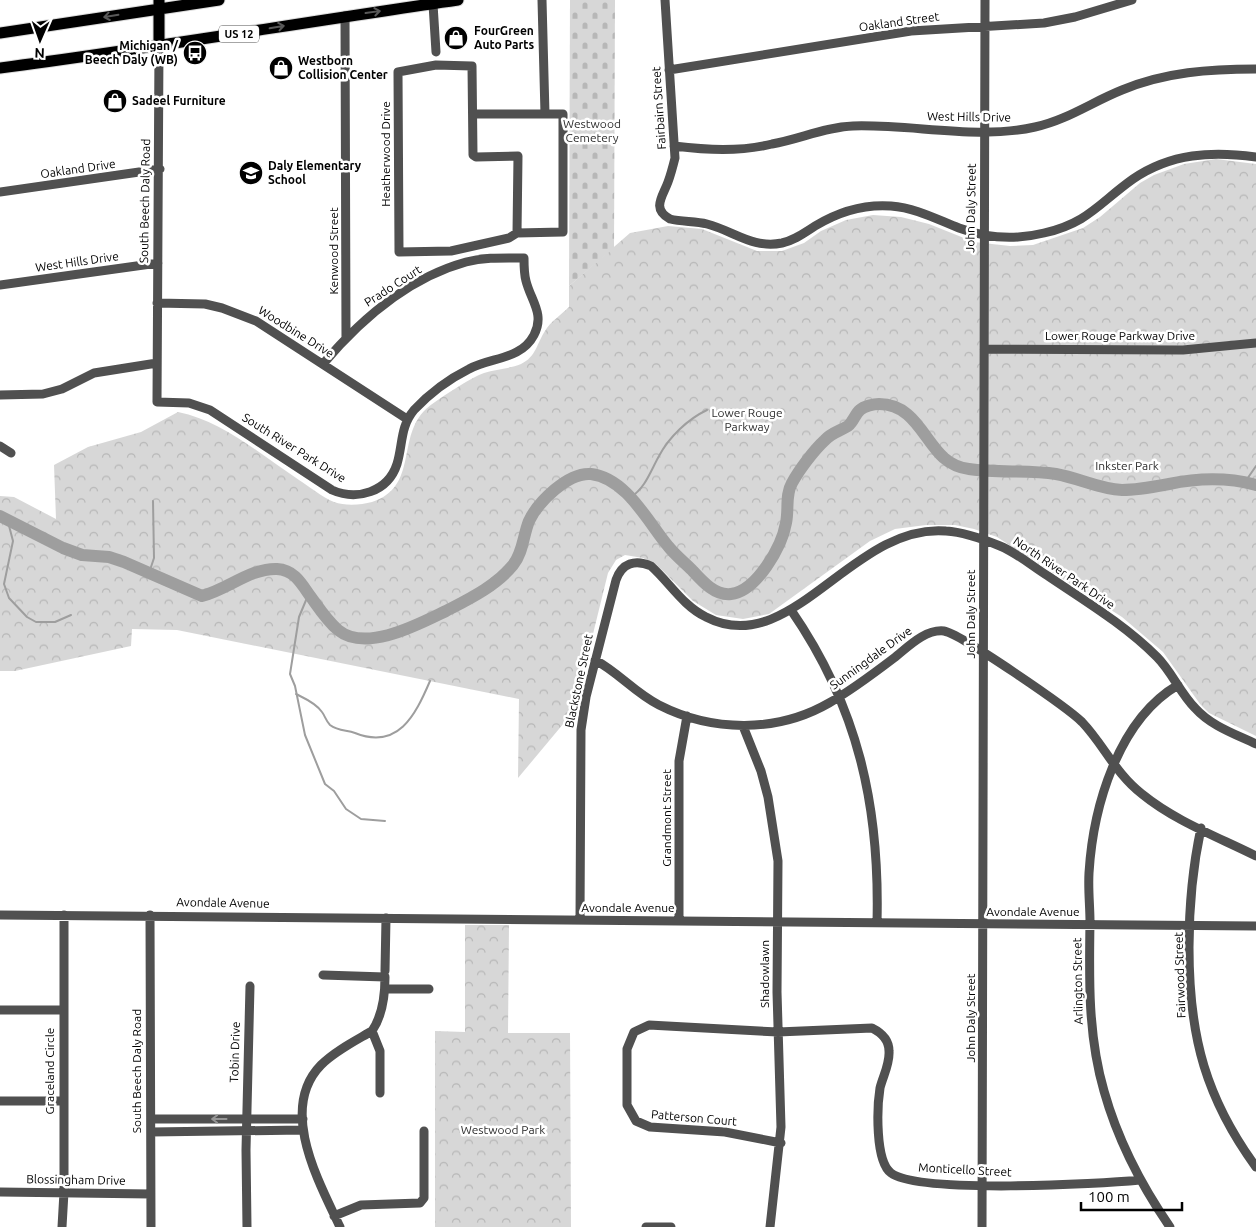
<svg xmlns="http://www.w3.org/2000/svg" width="1256" height="1227" viewBox="0 0 1256 1227" font-family="Ubuntu,sans-serif">
  <style>
    .forest { fill: url(#forest-crowns) }
    .cemetery { fill: url(#cemetery-stones) }
    .lines { fill: none; stroke-linecap: round; stroke-linejoin: round }
    .stream { stroke: #9e9e9e; stroke-width: 2 }
    .river { stroke: #9e9e9e; stroke-width: 12 }
    .major-casing { stroke: #dbdbdb; stroke-width: 13 }
    .minor { stroke: #505050; stroke-width: 9 }
    .major { stroke: #000; stroke-width: 11 }
    .oneway { stroke: #595959 }
    .oneway2 { stroke: #969696 }
    .labels { text-anchor: middle; stroke-width: 5; stroke-linejoin: round; paint-order: stroke }
    .shield { fill: #fff; stroke: #4c4c4c; stroke-width: 1 }
    .shield-label { font-size: 11px; font-weight: bold; fill: #000 }
    .street-label { font-size: 12px; fill: #000; stroke: #fff }
    .poi-label { font-size: 12px; font-weight: bold; fill: #000; stroke: #fff; text-anchor: start }
    .park-label { font-size: 12px; fill: #2e2e2e; stroke: #fff }
  </style>
  <defs>
    <pattern id="forest-crowns" width="20" height="18" patternUnits="userSpaceOnUse" patternTransform="scale(1.25)"><rect width="20" height="18" fill="#d7d7d7"/><path d="M2 6a3 3 0 1 1 6 0M12 15a3 3 0 1 1 6 0" fill="none" stroke="#b7b7b7"/></pattern>
    <pattern id="cemetery-stones" width="16" height="16" patternUnits="userSpaceOnUse" patternTransform="scale(1.25)"><rect width="16" height="16" fill="#d7d7d7"/><path d="M2 7V4a2 2 0 0 1 4 0v3zM10 15v-3a2 2 0 0 1 4 0v3z" fill="#b7b7b7"/></pattern>
  </defs>
  <rect width="100%" height="100%" fill="#fff"/>
  <path class="forest" d="M1216,159L1256,164V736L1209,713L1200,704L1163,652L1122,617L997,537L974,529L955,525H926L895,529L870,541L769,614L743,619L716,615L693,601L657,565L643,558L625,555L616,560L608,573L574,711L518,778L519,699L177,630L132,629L131,646L15,671H0V496L14,497L56,519L54,465L88,447L141,432L178,412C223,421 261,455 299,480C310,487 322,497 334,502C345,506 361,505 372,502C419,487 396,437 426,409C436,400 472,377 484,373C496,369 509,369 521,364C536,357 537,343 545,331C550,322 561,315 569,307V286L630,233L668,226L702,229L757,251H782L804,243L821,231L846,220L873,215L901,217L929,224L974,242L1010,246L1033,245L1083,228L1100,217L1140,183L1154,175L1184,164Z
    M465,925H509L508,1033H570L571,1227H435V1031L465,1032Z"/>
  <path class="cemetery" d="M570,0H615L614,248L569,286Z"/>
  <g class="lines">
    <path class="stream" d="M1245,482L1256,466
      M630,498C646,487 650,472 659,456C669,437 688,419 707,410
      M8,522L13,541L4,584L9,598L27,617L36,622H55L71,615
      M149,573L154,558L153,501
      M309,593L299,617L290,674L295,686L305,735L325,784L334,791L346,809L361,819L385,821
      M296,694C304,698 316,703 322,712C325,716 326,721 330,725C338,731 346,730 355,733C398,750 415,716 430,681"/>
    <path class="river" d="M0,516L63,548L82,555L109,557L124,562L202,596C227,590 250,568 277,569C293,570 300,581 308,593C317,605 326,620 338,630C366,653 419,624 446,611C469,599 496,586 513,565C523,553 523,536 529,521C538,502 568,472 591,474C626,478 648,522 668,546C675,555 684,562 692,570C702,581 715,596 731,594C757,591 782,546 786,523C789,509 785,495 792,483C799,470 814,450 825,440C831,433 840,431 848,426C854,421 855,414 860,410C864,406 874,404 879,404C914,404 923,439 944,458C951,464 960,468 969,469C997,473 1028,470 1056,474C1079,478 1099,489 1122,490C1138,490 1153,487 1169,484C1198,478 1227,477 1256,485"/>
    <g class="major-casing">
      <path id="major" d="M159,0V47
        M0,33L219,0
        M0,68C153,48 305,22 458,0"/>
    </g>
    <path class="minor" d="M665,0L675,158C673,166 671,174 668,182C663,196 651,209 670,219C682,222 695,221 707,224C734,231 753,249 782,243C795,240 804,233 815,226C838,212 864,204 891,206C916,208 936,219 959,228C986,238 1016,240 1044,233C1088,223 1099,203 1133,179C1171,153 1212,151 1256,157
      M433,4L436,52
      M345,16L346,337
      M159,47L157,402L189,403L210,410L332,490C357,501 388,492 397,464C403,444 400,427 414,410C429,394 449,379 469,369C491,357 521,360 534,335C545,314 531,301 526,281C524,274 524,266 524,258C504,258 485,257 466,262C408,278 361,319 323,364
      M436,65L472,66L473,155L476,157L518,156L517,233L509,238L451,251L399,252L398,72Z
      M669,70L911,31L1044,23L1075,17L1132,0
      M473,114H545
      M674,146C707,150 739,152 772,144C800,139 825,127 853,126C913,124 976,140 1035,127C1067,120 1092,102 1122,90C1165,72 1210,69 1256,69
      M0,192L160,169
      M517,233L563,232V114H545L542,0
      M0,285L158,263
      M157,303L205,304L222,308L256,321L407,419
      M984,349L1183,350L1256,343
      M0,395L43,394L62,389L94,373L157,363
      M0,446L11,453
      M791,610C858,707 880,806 877,923
      M595,660C618,672 635,693 659,705C712,732 777,733 829,703C852,690 873,674 894,658C908,647 925,629 944,631C961,634 1068,708 1082,722C1104,745 1115,773 1142,794C1175,821 1218,837 1256,856
      M743,726L761,771L768,797L778,861L777,992L781,1127L770,1227
      M1201,828C1186,898 1183,997 1204,1066C1215,1102 1234,1137 1256,1167
      M0,915L1256,926
      M150,915L151,1227
      M580,920L581,730L586,697L616,580C622,563 635,559 651,566C669,582 683,606 706,617C791,661 852,523 946,531C964,532 983,539 1000,546C1017,553 1032,566 1048,576C1085,601 1125,625 1157,657C1172,672 1180,693 1195,708C1211,726 1235,734 1256,744
      M679,921V761L687,716
      M385,971L386,918
      M323,975L385,977C385,996 383,1015 372,1031C355,1041 335,1051 321,1065C278,1109 319,1182 340,1227
      M385,989H429
      M0,1010H63
      M372,1031L380,1051V1093
      M0,1101H62
      M151,1119H303
      M151,1132L303,1130
      M781,1143L725,1132L650,1127L636,1121L627,1105V1049L634,1032L649,1025L778,1032L872,1028C882,1033 889,1040 889,1051C890,1064 883,1076 880,1088C877,1107 875,1161 891,1173C919,1194 1099,1184 1140,1180
      M0,1192L151,1194
      M334,1216L361,1205L420,1203L424,1198V1131
      M62,1227L64,1192V915
      M247,1227L246,1150L250,986
      M646,1227H671
      M982,1227L985,0
      M1170,1227C1141,1185 1118,1141 1104,1091C1088,1036 1089,979 1090,922C1090,906 1088,890 1089,873C1093,807 1118,720 1178,685"/>
    <use href="#major" class="major"/>
  </g>
  <defs><path id="oneway-shaft" d="M-6 0H5M1.5-3L5.5 0L1.5 3" fill="none" stroke-width="1.6" stroke-linecap="round" stroke-linejoin="round" transform="scale(1.25)"/></defs>
  <g class="oneway">
    <use href="#oneway-shaft" transform="translate(373 12) rotate(-8)"/>
    <use href="#oneway-shaft" transform="translate(111 16) rotate(171)"/>
    <use href="#oneway-shaft" transform="translate(277 27) rotate(-10)"/>
  </g>
  <use class="oneway2" href="#oneway-shaft" transform="translate(219 1119) rotate(-180)"/>
  <defs>
    <g id="shop-disc" transform="scale(1.25)"><circle r="9.5" fill="#000" stroke="#fff"/><path d="M-5-2.5h2.3a2.7 3.5 0 0 1 5.4 0H5L5.5 6h-11ZM-1.5-2.5h3a1.5 2.3 0 0 0-3 0Z" fill="#fff"/></g>
    <g id="bus-disc" transform="scale(1.25)"><circle r="9.5" fill="#000" stroke="#fff"/><path d="M-5-6H5V4H4V6H2V4H-2V6H-4V4H-5ZM-3.5-4V0h7V-4ZM-3.5 1.2v1.5H-2V1.2ZM2 1.2v1.5H3.5V1.2Z" fill="#fff"/></g>
    <g id="school-disc" transform="scale(1.25)"><circle r="9.5" fill="#000" stroke="#fff"/><path d="M0-5L7-2L0 1L-7-2ZM-4 1L0 2.5L4 1V4Q0 6-4 4Z" fill="#fff"/></g>
  </defs>
  <g fill-rule="evenodd">
    <use href="#shop-disc" x="456" y="38"/>
    <use href="#bus-disc" x="195" y="53"/>
    <use href="#shop-disc" x="281" y="68"/>
    <use href="#shop-disc" x="115" y="101"/>
    <use href="#school-disc" x="251" y="173"/>
  </g>
  <g class="labels">
    <rect class="shield" x="219" y="25.5" width="40" height="17" rx="4"/>
    <g class="shield-label">
      <text x="239" y="38">US 12</text>
    </g>
    <g class="street-label">
      <text transform="translate(899 22) rotate(-8)" y="4">Oakland Street</text>
      <text transform="translate(659 108) rotate(-94)" y="4">Fairbairn Street</text>
      <text transform="translate(969 117) rotate(1)" y="4">West Hills Drive</text>
      <text transform="translate(386 154) rotate(-90)" y="4">Heatherwood Drive</text>
      <text transform="translate(78 169) rotate(-8)" y="4">Oakland Drive</text>
      <text transform="translate(145 201) rotate(-89)" y="4">South Beech Daly Road</text>
      <text transform="translate(971 208) rotate(-89)" y="4">John Daly Street</text>
      <text transform="translate(334 251) rotate(-90)" y="4">Kenwood Street</text>
      <text transform="translate(77 262) rotate(-8)" y="4">West Hills Drive</text>
      <text transform="translate(393 286) rotate(-33)" y="4">Prado Court</text>
      <text transform="translate(296 332) rotate(32)" y="4">Woodbine Drive</text>
      <text x="1120" y="340">Lower Rouge Parkway Drive</text>
      <text transform="translate(294 448) rotate(32)" y="4">South River Park Drive</text>
      <text transform="translate(1064 573) rotate(34)" y="4">North River Park Drive</text>
      <text transform="translate(971 614) rotate(-90)" y="4">John Daly Street</text>
      <text transform="translate(871 658) rotate(-36)" y="4">Sunningdale Drive</text>
      <text transform="translate(579 681) rotate(-78)" y="4">Blackstone Street</text>
      <text transform="translate(667 818) rotate(-90)" y="4">Grandmont Street</text>
      <text transform="translate(223 903) rotate(1)" y="4">Avondale Avenue</text>
      <text x="628" y="912">Avondale Avenue</text>
      <text x="1033" y="916">Avondale Avenue</text>
      <text transform="translate(765 974) rotate(-90)" y="4">Shadowlawn</text>
      <text transform="translate(1180 975) rotate(-92)" y="4">Fairwood Street</text>
      <text transform="translate(1078 981) rotate(-91)" y="4">Arlington Street</text>
      <text transform="translate(971 1018) rotate(-90)" y="4">John Daly Street</text>
      <text transform="translate(235 1052) rotate(-88)" y="4">Tobin Drive</text>
      <text transform="translate(50 1071) rotate(-90)" y="4">Graceland Circle</text>
      <text transform="translate(137 1071) rotate(-90)" y="4">South Beech Daly Road</text>
      <text transform="translate(694 1118) rotate(5)" y="4">Patterson Court</text>
      <text transform="translate(965 1170) rotate(3)" y="4">Monticello Street</text>
      <text transform="translate(76 1180) rotate(1)" y="4">Blossingham Drive</text>
    </g>
    <g class="poi-label">
      <text x="474" y="35">FourGreen<tspan x="474" dy="14">Auto Parts</tspan></text>
      <text x="178" y="50" text-anchor="end">Michigan /<tspan x="178" dy="14">Beech Daly (WB)</tspan></text>
      <text x="298" y="65">Westborn<tspan x="298" dy="14">Collision Center</tspan></text>
      <text x="132" y="105">Sadeel Furniture</text>
      <text x="268" y="170">Daly Elementary<tspan x="268" dy="14">School</tspan></text>
    </g>
    <g class="park-label">
      <text x="592" y="128">Westwood<tspan x="592" dy="14">Cemetery</tspan></text>
      <text x="747" y="417">Lower Rouge<tspan x="747" dy="14">Parkway</tspan></text>
      <text x="1127" y="470">Inkster Park</text>
      <text x="503" y="1134">Westwood Park</text>
    </g>
  </g>
  <g transform="translate(40 40) rotate(182)" stroke="#ffffff" stroke-width="4" paint-order="stroke">
  <path d="M0-4L9 19L0 12L-9 19Z" fill="#000000"/>
  <text y="-8" font-size="14" font-weight="bold" text-anchor="middle" fill="#000000">N</text>
  </g>
  <path d="M1081 1202v8h101v-8" fill="none" stroke="#000000" stroke-width="2.5"/>
  <text x="1088" y="1202" font-size="15" fill="#000000" stroke="#ffffff" stroke-width="4" paint-order="stroke">100 m</text>
</svg>
